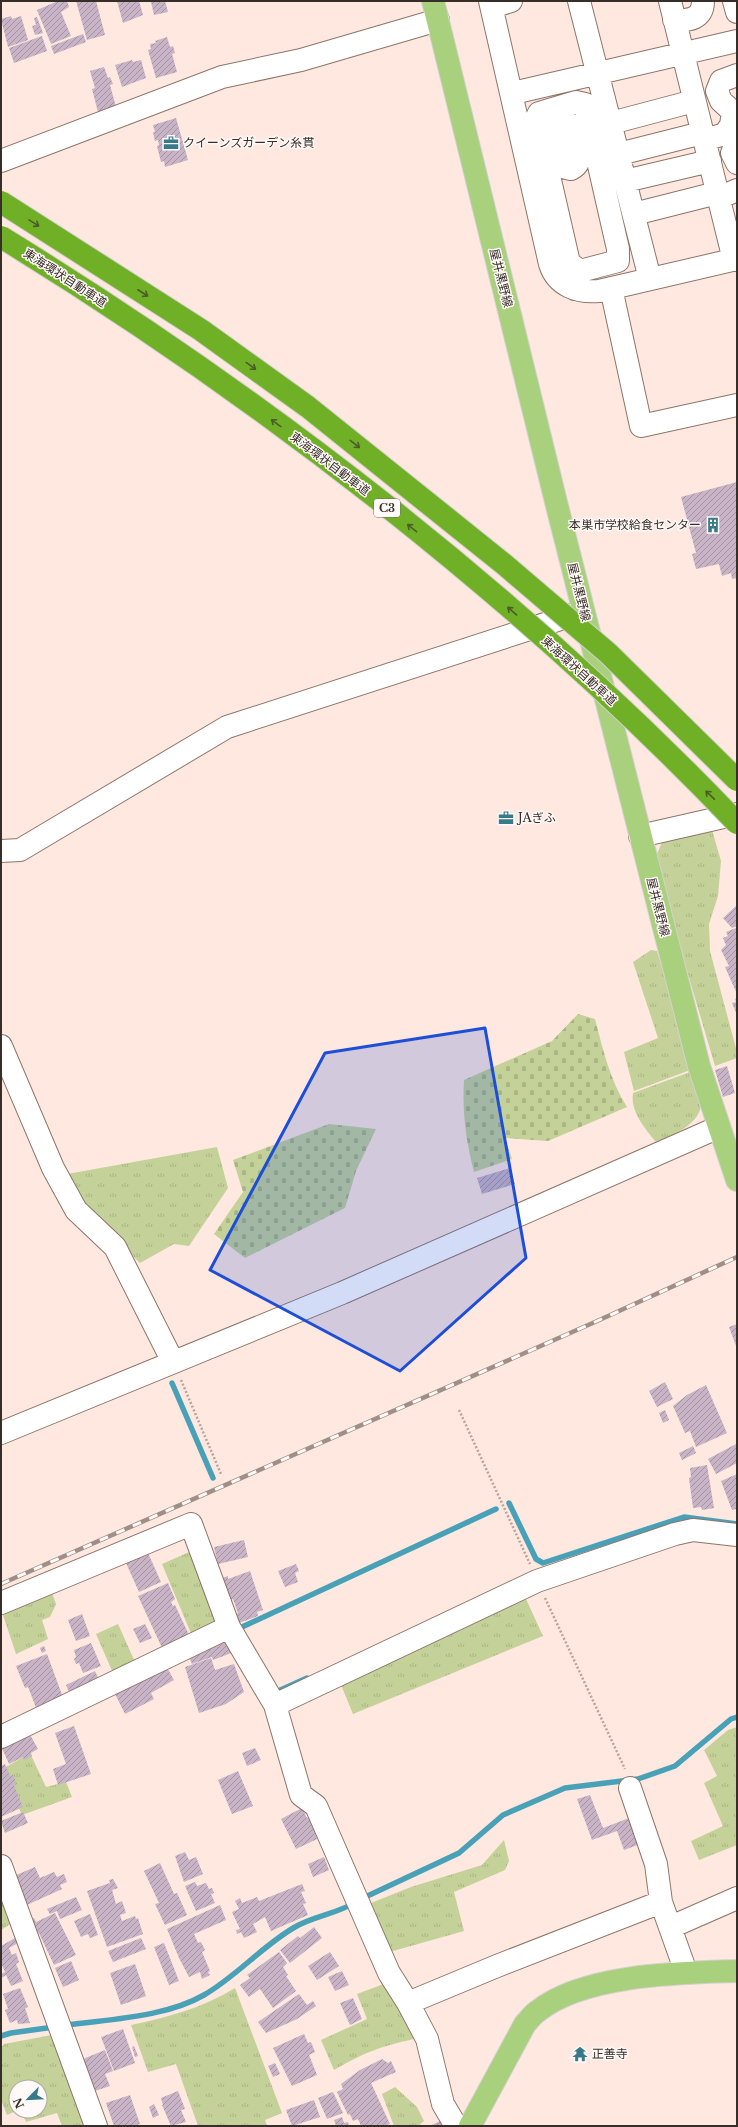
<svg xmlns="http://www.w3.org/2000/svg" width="738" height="2127" viewBox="0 0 738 2127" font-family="'Libre Baskerville','Noto Sans JP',serif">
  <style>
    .grass { fill: url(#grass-tufts) }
    .cemetery { fill: url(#cemetery-stones) }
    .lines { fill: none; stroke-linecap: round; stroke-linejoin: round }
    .stream { stroke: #49a1b8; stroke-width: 5.5 }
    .building { fill: url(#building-hatch) }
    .minor-casing { stroke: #8e756a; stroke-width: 24 }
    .major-casing { stroke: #d3d1d0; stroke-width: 24 }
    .path { stroke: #b7a49d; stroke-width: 2.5; stroke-dasharray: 2 2; stroke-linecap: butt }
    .minor { stroke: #fff; stroke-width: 22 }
    .major { stroke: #a9d07d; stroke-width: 22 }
    .rail-casing { stroke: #9f8f88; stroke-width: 4.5 }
    .rail { stroke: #fff9f7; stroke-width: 3; stroke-dasharray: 9; stroke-linecap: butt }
    .highway-bridge-casing { stroke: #d3d1d0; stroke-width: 24; stroke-linecap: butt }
    .highway-bridge { stroke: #70b027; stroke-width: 22 }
    .oneway { stroke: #4c5c28 }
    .marked { fill: #1d4ed8; fill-opacity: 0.2; stroke: #1d4ed8; stroke-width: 3; stroke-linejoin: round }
    .labels { text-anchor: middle; stroke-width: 3; stroke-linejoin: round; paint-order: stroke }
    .shield { fill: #fff9f7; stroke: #746b67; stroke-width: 1 }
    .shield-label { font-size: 11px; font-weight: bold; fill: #382e29 }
    .poi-label { font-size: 12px; fill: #382e29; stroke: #fff9f7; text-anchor: start }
    .street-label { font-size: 12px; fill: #382e29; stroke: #fff9f7 }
  </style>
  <defs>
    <pattern id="grass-tufts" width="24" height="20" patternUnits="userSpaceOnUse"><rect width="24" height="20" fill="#c4d299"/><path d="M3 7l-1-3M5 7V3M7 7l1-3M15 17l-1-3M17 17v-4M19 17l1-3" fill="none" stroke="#a9b584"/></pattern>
    <pattern id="cemetery-stones" width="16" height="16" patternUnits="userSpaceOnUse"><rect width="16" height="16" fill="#c4d299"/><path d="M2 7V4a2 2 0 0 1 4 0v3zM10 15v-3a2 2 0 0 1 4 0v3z" fill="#a9b584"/></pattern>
    <pattern id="building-hatch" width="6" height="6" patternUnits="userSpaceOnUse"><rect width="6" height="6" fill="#c8b4c6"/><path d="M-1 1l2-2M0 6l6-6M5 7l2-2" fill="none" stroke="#a393a1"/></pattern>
  </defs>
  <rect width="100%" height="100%" fill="#ffe8df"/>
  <path class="grass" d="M712,830L721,861L718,896L709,924L710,951L737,1052V1058L715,1066L677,937L656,856L663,840Z
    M651,950L657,951L693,1069L634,1091L624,1052L658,1038L633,962Z
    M693,1071C696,1079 700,1089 701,1097C705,1123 675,1134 656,1142C645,1128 630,1112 633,1093Z
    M217,1147L228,1188L189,1246L174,1244L140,1263L82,1206L67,1174Z
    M196,1549L219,1616L213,1627L192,1636L162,1564Z
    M50,1587L56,1604L50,1617L42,1620L48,1639L16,1654L1,1609Z
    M526,1599L543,1636L353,1714L341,1685Z
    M118,1624L135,1662L113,1673L96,1634Z
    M737,1727V1845L699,1860L691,1841L723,1826L704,1783L717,1776L704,1750L728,1730Z
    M30,1753L46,1787L66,1782L72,1797L22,1815L1,1770Z
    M504,1840L509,1861L505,1870L454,1892L464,1931L386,1953L366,1905L411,1887L482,1865Z
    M1,1888L12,1923L1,1930Z
    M389,1982L419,2038C384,2045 365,2052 334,2070L321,2040L367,2019L357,1994Z
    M235,1988L282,2113L265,2120L267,2126H198L176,2064L148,2072L131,2025C168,2017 203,2008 235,1988Z
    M57,2034L90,2126H62L57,2113L26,2122L21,2111H40V2087H16V2111L7,2115L1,2100V2048L4,2044Z
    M395,2087L417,2107L424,2121L418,2126H394L382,2094Z"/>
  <path class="cemetery" d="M578,1014L595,1019C603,1050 610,1080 627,1107L548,1141L505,1138L512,1159L474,1172C466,1141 462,1112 464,1080L552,1041Z
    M329,1124L376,1129L356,1171L345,1208L245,1258L214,1234L243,1192L233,1160Z"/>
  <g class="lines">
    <path class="stream" d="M172,1383L213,1478
      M509,1503L536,1559L543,1563L684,1517L737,1524
      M242,1627L496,1509
      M276,1692L307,1678
      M361,1899L459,1853L503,1815L565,1788L638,1779L675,1766L731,1719L737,1717
      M68,2025C111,2019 166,2017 204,1995C237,1976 262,1946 295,1927C314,1916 336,1914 354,1903
      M1,2036L11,2033L54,2027"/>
  </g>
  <path class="building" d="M58,1H67L69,7L61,12L71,36L51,44L37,10Z
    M76,1H96L105,35L87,40Z
    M117,1H139L143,15L123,23Z
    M155,1H165L168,12L154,15L151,2Z
    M11,16L12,19L21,16L28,40L8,47L1,19Z
    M37,17L43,33L35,35L32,26L36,25L34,18Z
    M83,34L86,42L54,54L51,46Z
    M42,36L47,51L14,63L9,48Z
    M167,37L170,47L173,46L175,53L172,54L177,72L156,78L148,50L151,49L150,44L156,43L155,41Z
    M132,60L133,62L141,60L146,78L122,87L115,65Z
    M104,67L108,78L110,77L113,84L110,85L116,107L98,112L92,89L95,88L90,71Z
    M176,118L188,160L165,167L164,161L161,162L157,146L159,145L158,140L155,141L153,132H155L153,125Z
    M737,482V578L732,579L731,573L722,576L719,564L696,569L692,554L696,553L681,497Z
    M737,905V926L732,928L723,918Z
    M736,928L737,931V994L725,967L729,966L721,950L726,945L723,938L728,936L726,932Z
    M737,998V1015L732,1003L736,1002L735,999Z
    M727,1066L735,1093L723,1097L715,1070Z
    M510,1168L515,1184L482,1194L477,1178Z
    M737,1324V1345L736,1346L729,1327Z
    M665,1382L673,1399L657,1407L649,1391Z
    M706,1385L727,1433L696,1447L690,1431L685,1433L673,1406L687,1395Z
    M665,1410L669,1420L663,1423L659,1413Z
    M736,1444L737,1463L716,1474L708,1459Z
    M693,1446L696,1453L682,1460L679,1453Z
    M707,1465L714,1508L702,1510L701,1507L693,1508L689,1478L691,1477L690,1468Z
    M737,1474V1512L736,1509L732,1510L721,1481Z
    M244,1540L248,1557L218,1564L214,1547Z
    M148,1553L161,1582L139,1592L126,1563Z
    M296,1564L299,1571L295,1573L298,1582L285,1587L278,1571Z
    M250,1571L263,1610L257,1612L258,1616L239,1623L236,1614L238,1613L233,1599L227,1601L219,1579L228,1576V1579Z
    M168,1583L175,1599L171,1602L173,1606L175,1605L190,1637L163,1650L138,1596Z
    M82,1614L90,1636L76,1641L68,1620Z
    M145,1624L152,1638L140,1643L133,1629Z
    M228,1641L234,1652L213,1660L212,1657L192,1664L189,1657Z
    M91,1643L101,1666L83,1673L79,1663L76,1664L74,1659L76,1657L74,1650Z
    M44,1646L46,1651L42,1653L40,1648Z
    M47,1654L64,1700L37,1710L28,1687L25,1688L16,1666Z
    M211,1658L215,1670L234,1664L244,1692L226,1704L199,1713L185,1667Z
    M165,1664L174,1680L151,1693L154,1699L125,1714L115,1694Z
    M95,1671L101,1684L72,1698L66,1685Z
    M74,1726L91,1774L58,1785L53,1769L66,1764L55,1733Z
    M28,1731L38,1749L31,1753L32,1756L24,1760L23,1757L9,1764L1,1746Z
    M255,1748L261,1760L247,1766L242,1753Z
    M5,1764L10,1776L13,1775L17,1784L14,1785L23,1807L1,1817V1766Z
    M238,1771L253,1806L232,1814L218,1780Z
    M590,1795L603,1828L637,1815L646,1842L624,1850L617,1831L592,1840L577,1799Z
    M302,1808L307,1818L309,1817L317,1839L296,1849L281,1819Z
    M23,1812L28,1823L5,1833L1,1821Z
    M185,1852L189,1860L196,1857L203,1874L184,1882L175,1856Z
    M324,1857L329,1870L313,1877L308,1864Z
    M160,1863L174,1894L177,1893L187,1915L165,1925L155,1904L159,1903L144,1871Z
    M35,1867L40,1878L54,1872L57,1877L64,1874L67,1882L60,1885L62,1889L27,1905L14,1876Z
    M113,1879L118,1888L112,1890L116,1904L122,1901L126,1913L120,1915L122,1921L135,1916L136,1919L138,1918L143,1934L107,1947L87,1891L110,1883L109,1880Z
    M195,1882L197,1886L206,1883L209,1889L212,1888L214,1893L211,1894L215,1903L196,1911L185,1886Z
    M302,1884L305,1891L301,1892L306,1903L303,1904L308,1915L271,1931L265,1917L253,1924L257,1932L244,1938L241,1932L237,1934L236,1930L240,1929L232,1912L239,1909L235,1901L240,1898L242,1903L257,1897L259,1901Z
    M76,1897L82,1910L60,1919L57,1911L50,1914L47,1909Z
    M220,1905L226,1920L194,1934L198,1943L201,1942L205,1950L202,1952L210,1971L208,1972L210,1975L202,1979L200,1972L189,1977L179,1958L167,1929Z
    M55,1913L76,1955L54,1965L39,1933L36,1934L30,1920L34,1918L36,1922Z
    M90,1914L98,1935L90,1938L88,1934L81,1937L74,1921Z
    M314,1927L322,1938L290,1963L280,1950L298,1936L300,1938Z
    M15,1938L18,1943L9,1948L12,1955L16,1953L19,1962L16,1964L23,1981L11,1986L6,1975L1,1978V1974L5,1972L1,1963V1946Z
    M141,1938L146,1949L113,1962L108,1951Z
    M164,1943L179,1981L169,1985L154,1947Z
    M279,1952L287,1963L283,1967L288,1975L286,1976L296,1991L273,2008L260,1989L249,1997L240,1985L250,1978L247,1975Z
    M330,1952L339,1966L317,1980L308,1966Z
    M71,1961L79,1980L63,1987L55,1968Z
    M135,1964L146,1996L121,2005L110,1973Z
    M342,1971L349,1985L335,1991L328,1977Z
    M20,1988L28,2007L25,2008L30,2023L18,2024L17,2020L10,2023L5,2010L8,2009L3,1994Z
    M299,1994L307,2005L313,2001L316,2006L297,2019L266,2033L258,2022Z
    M353,1998L362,2019L350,2025L340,2003Z
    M123,2029L135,2063L114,2071L101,2037Z
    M304,2034L308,2043L311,2042L315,2052L309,2055L317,2075L292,2086L273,2048Z
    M134,2046L138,2056L135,2057L132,2047Z
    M105,2050L113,2071L105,2074L110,2086L95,2091L83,2059Z
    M382,2059L388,2063L391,2061L396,2072L371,2083L390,2124L385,2126H361L358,2119L353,2121L350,2114L348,2115L337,2092L343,2089L341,2084L360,2070Z
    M275,2063L280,2074L273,2077L268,2066Z
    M178,2091L185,2109L181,2110L186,2122L171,2126L162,2105H163L161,2098Z
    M333,2092L343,2113L327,2119L318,2098Z
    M130,2095L140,2124L134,2126H114L106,2103Z
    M314,2100L320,2117L292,2126L286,2110Z
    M154,2104L159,2115L153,2118L149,2107Z
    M342,2117L344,2123L348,2122L349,2126H336L334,2120Z
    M442,2120L445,2126H430Z"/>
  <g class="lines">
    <g class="minor-casing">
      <path id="minor" d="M490,1L550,264C557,286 578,293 599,291L737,259
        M579,1L650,279
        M670,1L734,260
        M734,1L737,12
        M492,7L511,1
        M674,20C689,21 703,19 703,1
        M513,93L737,41
        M611,123L694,101
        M704,140L725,134L731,125L733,112L721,101L717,91L721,81L737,75
        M737,142L732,153L737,163
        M564,145L556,144L552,137L554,126L560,122L572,125L575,136L571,143L557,150L556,158L559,166L571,169C579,165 581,158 578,150L568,145
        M619,154L702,133
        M1,161L222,77L301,60L438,20
        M625,181L710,161
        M719,198L737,190
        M634,214L717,193
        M569,263L580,271L618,261V249L585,104L576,102L539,113L536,119L575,289
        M611,288L641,426L737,405
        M640,836L737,814
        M1,851L20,850L227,727L582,612
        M1,1046L53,1168L76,1210L115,1247L173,1362
        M1,1433L342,1293L719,1127
        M1,1603L191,1524L229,1627L275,1705L301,1795L316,1806L389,1973L408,2003L427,2039L443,2104L456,2126
        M275,1705L537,1581L675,1534L693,1530L737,1535
        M1,1737L229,1627
        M630,1788L656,1864L661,1902L686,1972
        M1,1866L96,2126
        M671,1927L737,1898
        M408,2003L497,1966L661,1902"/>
    </g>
    <g class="major-casing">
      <path id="major" d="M433,1L557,506L699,1066L737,1180
        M470,2126L525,2024C529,2020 533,2014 538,2011C584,1974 680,1973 737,1971"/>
    </g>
    <path class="path" d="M181,1380L221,1474
      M459,1410L530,1564
      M545,1598L625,1769"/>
    <use href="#minor" class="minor"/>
    <use href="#major" class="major"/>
    <g class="rail-casing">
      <path id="rail" d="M1,1584L595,1322L737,1257"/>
    </g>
    <use href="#rail" class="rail"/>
    <g class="highway-bridge-casing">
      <path id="highway-bridge" d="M1,202L201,330L308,407L505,565L608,653L737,780
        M1,237C265,399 523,599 737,823"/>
    </g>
    <use href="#highway-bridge" class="highway-bridge"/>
  </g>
  <defs><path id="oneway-shaft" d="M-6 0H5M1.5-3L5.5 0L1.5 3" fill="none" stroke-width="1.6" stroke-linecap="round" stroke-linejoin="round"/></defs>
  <g class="oneway">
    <use href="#oneway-shaft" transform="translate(34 223) rotate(32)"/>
    <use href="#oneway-shaft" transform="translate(143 293) rotate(33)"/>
    <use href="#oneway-shaft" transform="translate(251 366) rotate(36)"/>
    <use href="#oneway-shaft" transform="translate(276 423) rotate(-144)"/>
    <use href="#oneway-shaft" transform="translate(355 444) rotate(38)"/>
    <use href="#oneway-shaft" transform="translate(412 528) rotate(-141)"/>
    <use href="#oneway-shaft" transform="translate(512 611) rotate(-139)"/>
    <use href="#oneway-shaft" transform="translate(710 795) rotate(-136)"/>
  </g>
  <path class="marked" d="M485,1028L526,1258L400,1371L210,1270L325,1053Z"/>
  <defs>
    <g id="office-bare" transform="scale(1.2)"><path d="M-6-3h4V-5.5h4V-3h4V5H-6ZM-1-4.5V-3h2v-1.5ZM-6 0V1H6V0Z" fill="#377a8a" stroke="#fff9f7" stroke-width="2.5" paint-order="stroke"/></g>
    <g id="building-bare" transform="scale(1.2)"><path d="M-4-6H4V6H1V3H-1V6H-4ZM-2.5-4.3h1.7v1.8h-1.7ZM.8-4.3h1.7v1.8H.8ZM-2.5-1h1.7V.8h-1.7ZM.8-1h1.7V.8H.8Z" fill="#377a8a" stroke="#fff9f7" stroke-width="2.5" paint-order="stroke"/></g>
    <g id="temple-bare" transform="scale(1.2)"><path d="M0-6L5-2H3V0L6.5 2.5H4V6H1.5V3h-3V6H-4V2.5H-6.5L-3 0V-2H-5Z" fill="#377a8a" stroke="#fff9f7" stroke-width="2.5" paint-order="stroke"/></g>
  </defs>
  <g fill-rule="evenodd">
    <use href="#office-bare" x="171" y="143"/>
    <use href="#building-bare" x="713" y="525"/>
    <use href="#office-bare" x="506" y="818"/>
    <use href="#temple-bare" x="580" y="2054"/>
  </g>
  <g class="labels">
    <rect class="shield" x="374" y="499" width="26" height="18" rx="3"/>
    <g class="shield-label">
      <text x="387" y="512">C3</text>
    </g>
    <g class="poi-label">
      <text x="183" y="147">クイーンズガーデン糸貫</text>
      <text x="701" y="529" text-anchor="end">本巣市学校給食センター</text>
      <text x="518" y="822">JAぎふ</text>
      <text x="592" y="2058">正善寺</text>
    </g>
    <g class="street-label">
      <text transform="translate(65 278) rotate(33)" y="4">東海環状自動車道</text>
      <text transform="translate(501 278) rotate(76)" y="4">屋井黒野線</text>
      <text transform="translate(330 464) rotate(37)" y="4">東海環状自動車道</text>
      <text transform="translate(579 592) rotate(76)" y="4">屋井黒野線</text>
      <text transform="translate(579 671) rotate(42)" y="4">東海環状自動車道</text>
      <text transform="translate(658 907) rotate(76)" y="4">屋井黒野線</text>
    </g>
  </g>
  <rect width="738" height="2127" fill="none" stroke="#382e29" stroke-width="4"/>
  <g transform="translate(28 2099) rotate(246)"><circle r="19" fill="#fff9f7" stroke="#afa8a5"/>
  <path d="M0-3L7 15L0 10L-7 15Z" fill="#377a8a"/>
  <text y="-6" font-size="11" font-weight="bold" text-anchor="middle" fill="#382e29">N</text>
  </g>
</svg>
